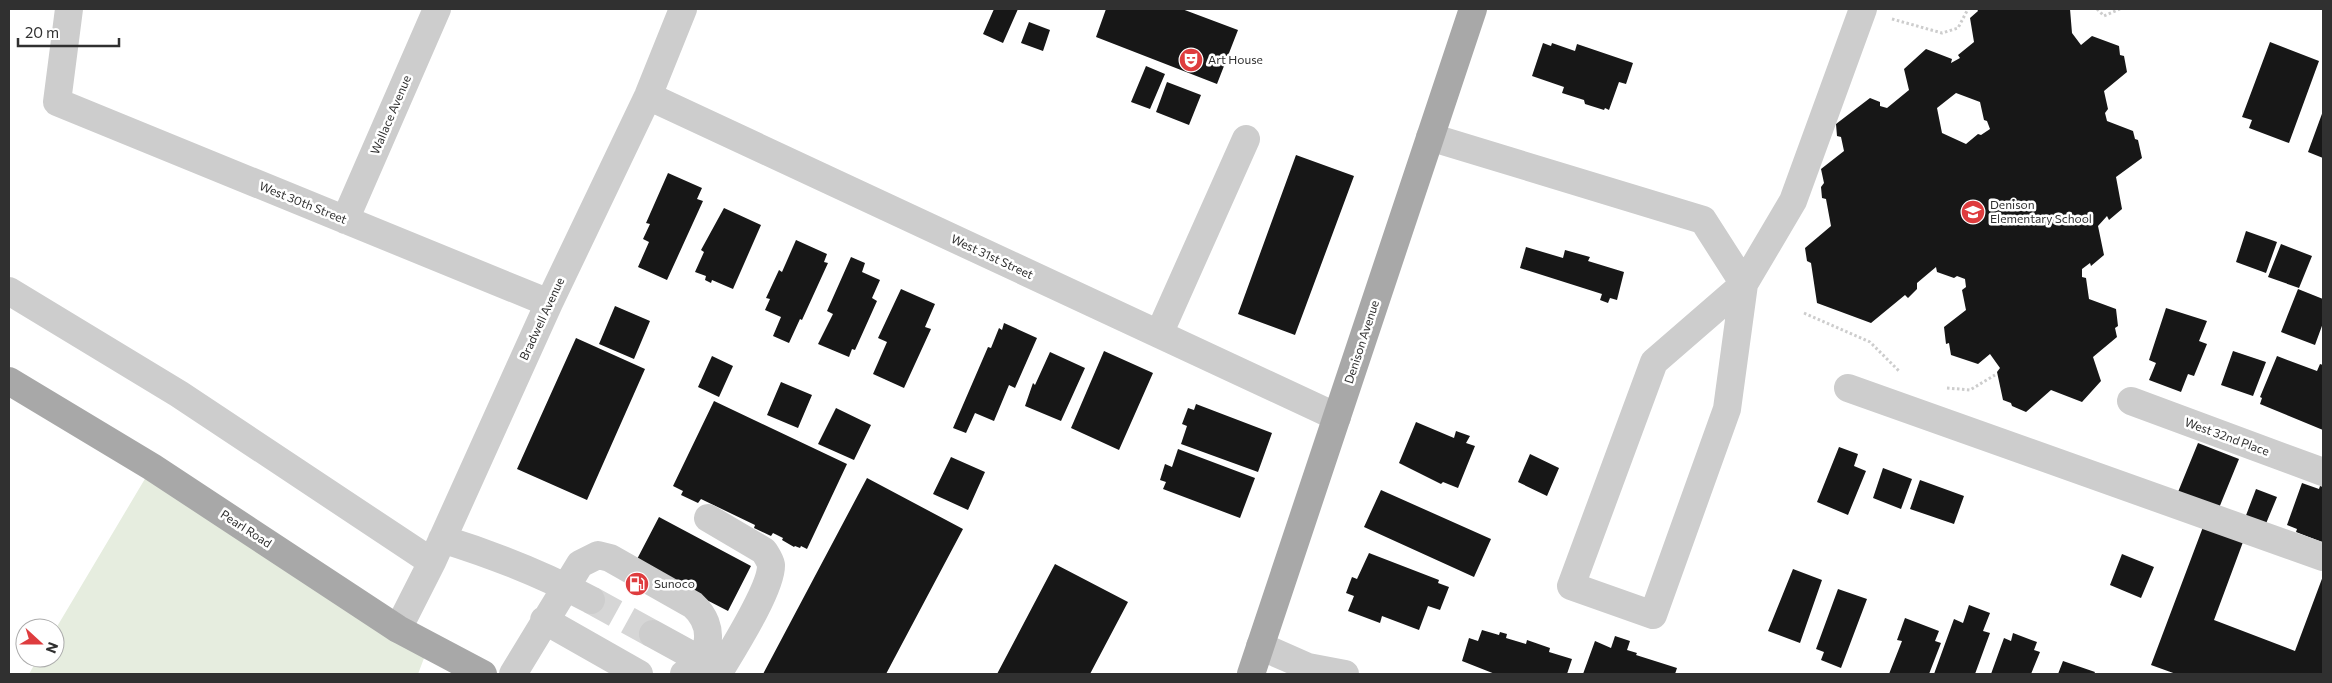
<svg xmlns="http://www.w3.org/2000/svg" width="2332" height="683" viewBox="0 0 2332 683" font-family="Commissioner,sans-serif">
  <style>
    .green { fill: #e6eddf }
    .building { fill: #171717; fill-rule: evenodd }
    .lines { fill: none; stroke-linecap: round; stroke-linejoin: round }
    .minor-tunnel { stroke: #d6d6d6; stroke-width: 28; stroke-dasharray: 28 14; stroke-linecap: butt }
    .path { stroke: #cdcdcd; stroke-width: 3; stroke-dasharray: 2.5 2.5; stroke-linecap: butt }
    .minor { stroke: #cdcdcd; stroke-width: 28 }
    .major { stroke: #a8a8a8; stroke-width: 28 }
    .labels { text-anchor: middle; stroke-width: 5; stroke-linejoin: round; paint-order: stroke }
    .poi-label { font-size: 12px; fill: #303030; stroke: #fff; text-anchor: start }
    .street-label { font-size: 12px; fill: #303030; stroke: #fff }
  </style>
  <rect width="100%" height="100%" fill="#fff"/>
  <path class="green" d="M152,467L429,645L418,674H29L38,658H55V630Z"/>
  <path class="building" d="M994,9H1018L1003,43L983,34Z
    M1106,9H1182L1238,30L1217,84L1096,37Z
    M1977,9H2070L2072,33L2081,45L2092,36L2119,46L2120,55L2124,56L2127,72L2104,91L2108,109L2105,113L2107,121L2133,131L2135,139L2138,140L2142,158L2116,177L2122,209L2109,220L2107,216L2098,226L2104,255L2091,266L2090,263L2082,269V277L2086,278L2089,299L2116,309L2118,326L2115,328L2117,337L2093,357L2101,381L2082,402L2051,390L2026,412L2012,406L2011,403L2003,400L1997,372L2000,368L1990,354L1978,364L1951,355L1949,343L1946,344L1944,327L1966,310L1962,290L1966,287L1965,279L1957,276L1954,278L1937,272L1936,267L1917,283V289L1908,298L1905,295L1871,323L1817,303L1811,263L1807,261L1805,248L1831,226L1826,199L1822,198L1821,187L1824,183L1821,169L1844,151L1841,137L1837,136L1836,124L1870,98L1880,102V106L1887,108L1909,90L1904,69L1926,49L1952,59L1951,63L1960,58L1958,55L1974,42L1970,18L1978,11ZM1956,93L1980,102L1984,120L1987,121L1990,129L1981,135L1978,134L1966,144L1942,133L1937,108Z
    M1029,22L1050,30L1043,51L1021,43Z
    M2270,42L2319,61L2289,143L2249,128L2252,120L2242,117Z
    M1543,43L1551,46L1552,43L1575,51L1577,44L1633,63L1626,84L1619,82L1609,110L1605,108L1604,110L1585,104L1584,100L1562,93L1564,87L1532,76Z
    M1146,66L1165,74L1150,109L1131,102Z
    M1167,82L1201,95L1189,125L1156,112Z
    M2323,111V158L2308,152Z
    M1296,155L1354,176L1295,335L1238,314Z
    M668,173L702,188L697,199L703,201L667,280L638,267L649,242L643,239L650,224L646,223Z
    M724,208L761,225L733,289L712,280L711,283L705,280L706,276L695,272L704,252L701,250Z
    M2246,231L2277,242L2266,273L2236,262Z
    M796,240L827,254L824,262L828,263L802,320L800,319L789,343L773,336L781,317L765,310L770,299L766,298L779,270L782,272Z
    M2281,244L2312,256L2299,288L2268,277Z
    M1526,247L1563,258L1565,250L1590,257L1588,261L1624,272L1617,300L1610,298L1608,303L1600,300L1602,294L1520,268Z
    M851,257L865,263L862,272L880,280L872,298L877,301L855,350L852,349L849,357L818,344L833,314L827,311Z
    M901,289L935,304L925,327L931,329L904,388L873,374L887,342L878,338Z
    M2298,289L2323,299V323L2315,345L2281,332Z
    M615,306L650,321L634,359L599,344Z
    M2166,308L2207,321L2199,341L2207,344L2194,376L2188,374L2181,392L2149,380L2156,363L2149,360Z
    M1004,323L1037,338L1015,388L1009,385L994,421L975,413L966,433L953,428L988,347L991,348L999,328L1002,330Z
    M576,338L645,369L587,500L517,469Z
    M1104,351L1153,373L1119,450L1071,428Z
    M2233,351L2266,362L2253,396L2221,385Z
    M1050,352L1085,368L1061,421L1025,406L1033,383L1035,385Z
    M712,356L733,366L719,397L698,387Z
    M2277,356L2317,371L2320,364L2323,365V430L2260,404L2262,398L2260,397Z
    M781,382L812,395L798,428L767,415Z
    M714,401L847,464L807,549L801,546L800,548L795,546L794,547L782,540L783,538L773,533L771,536L754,528L755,525L701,499L698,503L681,495L683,491L673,486Z
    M1196,404L1272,433L1258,472L1181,444L1187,426L1182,424L1188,408L1194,410Z
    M836,408L871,425L854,460L818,444Z
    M1416,422L1454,438L1456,431L1470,436L1466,443L1475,446L1458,488L1443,482L1441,484L1399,463Z
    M2198,443L2239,459L2219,508L2178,492Z
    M1839,447L1858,454L1854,466L1866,471L1848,515L1817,502Z
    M1178,449L1255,478L1240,518L1163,489L1166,482L1160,480L1165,464L1172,467Z
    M1530,454L1559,468L1547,496L1518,482Z
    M951,457L985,472L968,510L933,494Z
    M1883,468L1912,479L1901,509L1873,498Z
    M867,478L963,529L886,674H763Z
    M1920,480L1964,496L1954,524L1910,509Z
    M2302,483L2319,489L2320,486L2323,487L2322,542L2296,532L2297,529L2287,525Z
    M2256,489L2277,497L2265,526L2245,518Z
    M1381,490L1491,539L1474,577L1364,527Z
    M659,517L751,566L728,611L635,563Z
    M2203,527L2243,542L2214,620L2295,651L2323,576V674H2176L2151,665Z
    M1369,553L1439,580L1438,583L1449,587L1440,610L1428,606L1419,630L1382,616L1380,623L1348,611L1354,596L1346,593L1352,577L1357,579Z
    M2122,554L2154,567L2141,598L2110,585Z
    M1055,564L1128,602L1090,674H997Z
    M1793,569L1822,580L1800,643L1768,631Z
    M1838,589L1867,599L1841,668L1821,660L1824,652L1816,649Z
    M1969,605L1990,613L1983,631L1990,633L1975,674H1934L1954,619L1963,623Z
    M1905,618L1939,631L1935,641L1941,643L1929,674H1889L1902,641L1897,640Z
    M1482,630L1499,635L1500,632L1507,634L1506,638L1526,644L1527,640L1550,648L1549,652L1572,659L1567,674H1495L1462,661L1469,638L1478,641Z
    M2013,633L2037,642L2034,650L2040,652L2031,674H1991L2004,638L2011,641Z
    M1615,636L1630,641L1627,650L1637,653L1636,655L1677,668L1675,674H1583L1595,641L1611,648Z
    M2063,661L2095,672L2094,674H2058Z"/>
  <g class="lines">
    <path class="minor-tunnel" d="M591,600L653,634"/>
    <path class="path" d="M2097,9L2104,16L2120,9
      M1892,19L1942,33L1958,28L1968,9
      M1804,313L1870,342L1900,372
      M1947,388L1970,390L1995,375"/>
    <path class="minor" d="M69,9L57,102L549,303
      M648,96L1337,417
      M1430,137L1703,220L1744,284L1727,409L1653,615L1571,586L1654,362L1744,284L1793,201L1863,9
      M345,220L437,9
      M9,291L179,394L432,562
      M1159,334L1246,139
      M1848,388L2323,557
      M2131,401L2323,472
      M708,518L764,551C767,556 770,560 771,565C772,588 731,652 718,674
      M442,539C494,555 544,575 591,600
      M544,620L639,674
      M398,629L432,562L549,303L648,96L683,9
      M653,634L715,668
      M1260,646L1308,667L1345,674
      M513,674L580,564L598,555L610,558L693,605C717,627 711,658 684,674"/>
    <path class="major" d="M9,381L152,467L398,629L483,674
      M1251,674L1473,9"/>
  </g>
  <defs>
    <g id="theatre-disc" transform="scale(1.25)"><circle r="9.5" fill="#de3c3e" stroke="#fff"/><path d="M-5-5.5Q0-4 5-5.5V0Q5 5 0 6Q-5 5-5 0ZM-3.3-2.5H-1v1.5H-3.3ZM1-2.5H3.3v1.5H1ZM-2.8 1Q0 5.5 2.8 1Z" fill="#fff"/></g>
    <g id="school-disc" transform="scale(1.25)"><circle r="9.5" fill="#de3c3e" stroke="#fff"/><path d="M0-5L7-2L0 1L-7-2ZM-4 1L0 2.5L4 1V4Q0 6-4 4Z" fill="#fff"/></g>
    <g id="fuel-disc" transform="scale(1.25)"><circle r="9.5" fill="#de3c3e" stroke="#fff"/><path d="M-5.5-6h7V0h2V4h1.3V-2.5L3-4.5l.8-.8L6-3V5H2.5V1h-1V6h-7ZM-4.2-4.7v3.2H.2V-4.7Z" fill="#fff"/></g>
  </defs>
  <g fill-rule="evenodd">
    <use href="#theatre-disc" x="1191" y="60"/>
    <use href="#school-disc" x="1973" y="212"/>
    <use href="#fuel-disc" x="637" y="584"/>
  </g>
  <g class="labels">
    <g class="poi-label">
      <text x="1208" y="64">Art House</text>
      <text x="1990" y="209">Denison<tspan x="1990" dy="14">Elementary School</tspan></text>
      <text x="654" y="588">Sunoco</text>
    </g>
    <g class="street-label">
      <text transform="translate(391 115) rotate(-67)" y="4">Wallace Avenue</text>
      <text transform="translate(303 203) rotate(22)" y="4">West 30th Street</text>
      <text transform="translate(992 257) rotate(25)" y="4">West 31st Street</text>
      <text transform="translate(542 319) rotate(-65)" y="4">Bradwell Avenue</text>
      <text transform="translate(1362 342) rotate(-72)" y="4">Denison Avenue</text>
      <text transform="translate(2227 437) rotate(20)" y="4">West 32nd Place</text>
      <text transform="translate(246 529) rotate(33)" y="4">Pearl Road</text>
    </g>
  </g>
  <rect width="2332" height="683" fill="none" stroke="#303030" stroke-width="20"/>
  <g transform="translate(40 643) rotate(111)"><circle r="24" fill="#ffffff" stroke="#acacac"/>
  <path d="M0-4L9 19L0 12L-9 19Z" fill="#de3c3e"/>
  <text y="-8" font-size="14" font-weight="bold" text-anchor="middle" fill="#303030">N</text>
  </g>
  <path d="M18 38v8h101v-8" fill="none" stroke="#303030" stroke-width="2.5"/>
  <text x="25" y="38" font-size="15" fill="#303030" stroke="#ffffff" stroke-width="4" paint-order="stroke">20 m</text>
</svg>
